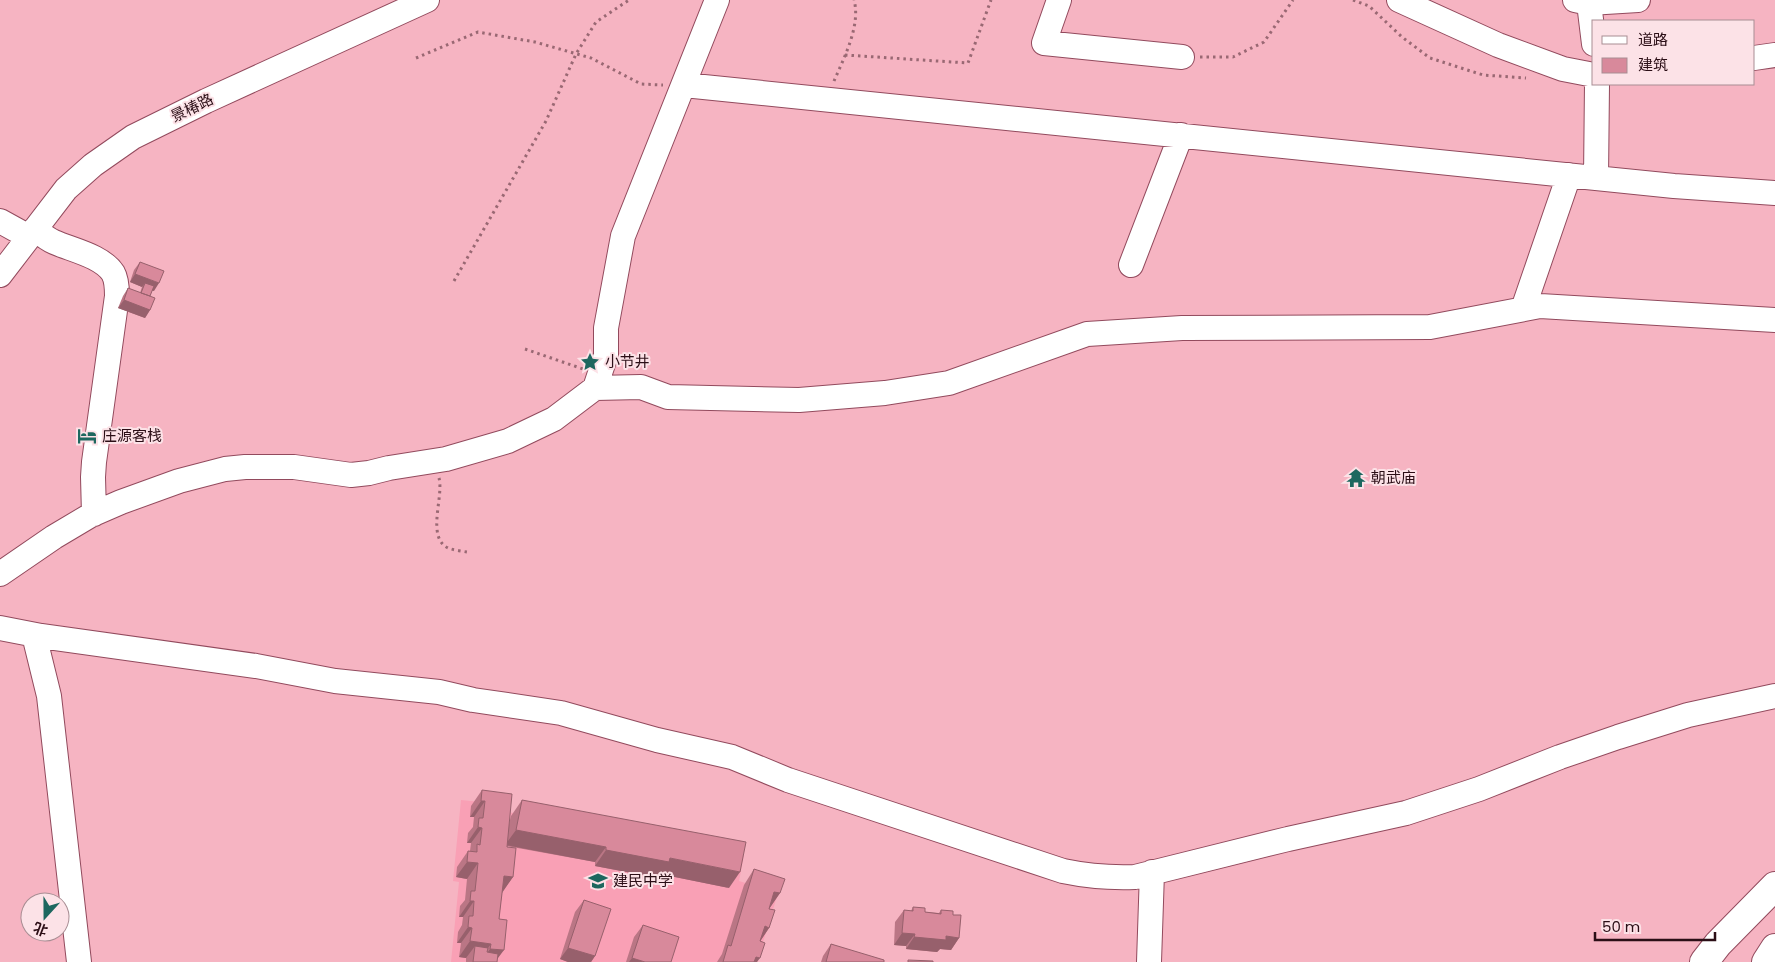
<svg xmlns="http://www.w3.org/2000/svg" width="1775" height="962" viewBox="0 0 1775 962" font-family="Poppins,'Noto Sans SC',sans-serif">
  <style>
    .built { fill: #f9a0b5 }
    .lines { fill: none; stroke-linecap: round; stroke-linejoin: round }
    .minor-casing { stroke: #924a5d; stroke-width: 26 }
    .major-casing { stroke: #924a5d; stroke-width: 30 }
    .path { stroke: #996873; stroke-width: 3; stroke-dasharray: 2.5 4; stroke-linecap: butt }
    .minor { stroke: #fff; stroke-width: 24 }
    .major { stroke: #fff; stroke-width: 28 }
    .wall { fill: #ba7685 }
    .shaded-wall { fill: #97606c }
    .building { fill: #d8899b; stroke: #97606c }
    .labels { text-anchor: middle; stroke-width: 4; stroke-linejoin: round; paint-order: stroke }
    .street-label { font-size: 15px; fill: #2b0e16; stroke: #fce2e7 }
    .poi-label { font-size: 15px; fill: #2b0e16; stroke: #fce2e7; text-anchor: start }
  </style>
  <rect width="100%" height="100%" fill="#f6b4c2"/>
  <path class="built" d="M461,800L509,805L508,812L744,856L739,881L778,893L757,962H451L459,882L453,881Z"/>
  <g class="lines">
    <g class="minor-casing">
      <path id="minor" d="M1059,0L1044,43L1182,57
        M1399,0L1498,45L1563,69L1594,75
        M1575,0L1589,3L1594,44
        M1589,3L1638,0
        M1754,58L1775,55
        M684,85L1674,186L1775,193
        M1596,178L1597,84
        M0,221L29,237
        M35,229C41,234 47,239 54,242C72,250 102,256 113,273C117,280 117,289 117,296L94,462L93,477L94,514
        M1131,265L1181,135
        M0,275L66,189L93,165L133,137L206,101L427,0
        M1523,309L1569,175
        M595,388L641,387L668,397L799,400L885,393L949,383L1087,334L1182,328L1430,327L1540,306L1775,320
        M0,574L54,537L91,515L121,502L179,481L225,469L245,467H294L351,475L369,473L389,468L446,459L508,441L554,419L595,388L606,355V328L623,236L717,0
        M0,628L41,636L256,666L335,681L439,692L473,700L561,713L657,740L732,757L788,780L1063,871C1087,876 1110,878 1135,877L1288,839L1406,813L1479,789L1560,757L1618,737L1688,715L1775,696
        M34,635L49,696L79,962
        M1149,962L1152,872"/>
    </g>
    <g class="major-casing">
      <path id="major" d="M1704,962L1718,944L1775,886
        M1766,962L1775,948"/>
    </g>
    <path class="path" d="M1353,0L1369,6L1402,37L1430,58L1483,75L1526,78
      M845,55L968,63L991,0
      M1200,57H1233L1264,42L1293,0
      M416,58L478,32L535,42L591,58L641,84L663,85
      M834,81C844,58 861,25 854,0
      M454,281L546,121L576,54L596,22L629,0
      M525,349L583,369
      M439,478C444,497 426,537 448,548C453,550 461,551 467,552"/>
    <use href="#minor" class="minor"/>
    <use href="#major" class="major"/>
  </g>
  <path class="wall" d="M140,262L154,291H152L150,296V310L145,318L118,308L123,296L128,288L140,293L142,287L130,282L134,270Z
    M482,790L509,824L511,816L522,800L729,888L660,874L658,878L595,866V862L507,846L513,877L502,892L499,919L497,962H466V958L459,957L461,943H457L458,932L462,925L463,917H459L460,906L465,900L467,879L456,877L457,867L468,851H470L471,843H467L468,833L473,827L474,817H470L471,806Z
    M754,869L780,893L769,909V928L761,940L757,962H717L722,954L744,885Z
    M584,900L595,956L591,962H568L560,959L575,912Z
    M913,907L925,912L939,913L941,910L953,915L959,938L951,950L940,949L937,952L906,949V946L894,945L895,922L904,910L911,911Z
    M643,925L671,962H626L634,937Z
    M831,944L884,962H821L823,956Z"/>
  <path class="shaded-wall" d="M135,274L159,283L154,291L143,287L145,283L142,287L130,282Z
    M124,300L150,310L145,318L118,308Z
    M481,801H485L474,817H470Z
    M478,827L482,828L471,843H467Z
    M516,830L606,847L595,862L505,845Z
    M606,850L670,858L740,872L729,888L660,874L658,878L595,866Z
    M467,862L478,863L467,879L456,877Z
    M504,876L513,877L502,893Z
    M774,892L780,893L769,909Z
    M470,901H474L463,917H459Z
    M765,926L769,928L759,943Z
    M468,927L472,928L461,943H457Z
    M902,933L915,934L906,946L894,945Z
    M946,936L959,938L951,950L940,949L937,952L906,949L914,937Z
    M470,941L491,944L480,959L475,946L466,958L459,957Z
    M568,948L595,956L591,962H568L560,959Z
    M490,949L504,950L495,962H481Z
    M756,957L760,958L757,962H752Z
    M632,958L645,962H629Z"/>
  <path class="building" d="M140,262L164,271L159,283L135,274Z
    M145,283L154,286L150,296L141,293Z
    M128,288L155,298L150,310L124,300Z
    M482,790L512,794L507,847L516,848L513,877L504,876L499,919L507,920L504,950L490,949L491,944L470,941L472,928L468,927L469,916H473L474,901H470L471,891H475L478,863L467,862L468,851L477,852V844L480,845L482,828L478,827L479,818H483L485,801H481Z
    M522,800L746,842L740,872L670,858L669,862L606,850V847L516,830Z
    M754,869L785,879L780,893L774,892L769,909L775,910L769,928L765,926L760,941L765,943L760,958L756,957L754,962H723L728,945L731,946Z
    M584,900L611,909L595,956L568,948Z
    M913,907L925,908V912L941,914V910L953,911V915H961L959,938L946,936V940L914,937L915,934L902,933L904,910L913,911Z
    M643,925L679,937L671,962H645L632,958Z
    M831,944L884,960V962H826Z
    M475,946L488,948L487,952L498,954L497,962H473Z
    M908,960L933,961V962H908Z"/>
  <defs>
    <g id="sight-bare" transform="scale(1.5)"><path d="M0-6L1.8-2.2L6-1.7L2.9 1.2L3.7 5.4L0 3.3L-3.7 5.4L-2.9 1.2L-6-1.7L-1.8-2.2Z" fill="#1d675f" stroke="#fce2e7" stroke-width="2.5" paint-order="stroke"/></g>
    <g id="hotel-bare" transform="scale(1.5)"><path d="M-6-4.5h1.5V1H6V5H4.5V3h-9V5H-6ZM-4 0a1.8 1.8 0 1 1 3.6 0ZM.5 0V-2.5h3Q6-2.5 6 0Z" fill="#1d675f" stroke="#fce2e7" stroke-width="2.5" paint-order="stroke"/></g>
    <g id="temple-bare" transform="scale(1.5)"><path d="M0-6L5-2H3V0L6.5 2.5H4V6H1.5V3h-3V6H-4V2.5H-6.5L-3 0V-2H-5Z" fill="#1d675f" stroke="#fce2e7" stroke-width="2.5" paint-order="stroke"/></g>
    <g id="school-bare" transform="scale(1.5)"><path d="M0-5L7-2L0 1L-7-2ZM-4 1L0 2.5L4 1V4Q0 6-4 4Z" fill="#1d675f" stroke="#fce2e7" stroke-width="2.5" paint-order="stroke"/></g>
  </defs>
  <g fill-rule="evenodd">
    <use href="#sight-bare" x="590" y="362"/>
    <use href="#hotel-bare" x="87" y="436"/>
    <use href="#temple-bare" x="1356" y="478"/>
    <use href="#school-bare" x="598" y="881"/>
  </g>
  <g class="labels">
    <g class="street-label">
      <text transform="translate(192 108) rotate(-26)" y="5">景椿路</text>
    </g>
    <g class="poi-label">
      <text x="605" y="367">小节井</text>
      <text x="102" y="441">庄源客栈</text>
      <text x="1371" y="483">朝武庙</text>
      <text x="613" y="886">建民中学</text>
    </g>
  </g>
  <rect x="1592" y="20" width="162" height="65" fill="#fce2e7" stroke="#a88d93"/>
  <rect x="1602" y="36" width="25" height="8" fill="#ffffff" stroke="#a88d93"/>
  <text x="1638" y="45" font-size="15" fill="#2b0e16">道路</text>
  <rect x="1602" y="58" width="25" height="15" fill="#d8899b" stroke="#a88d93"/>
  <text x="1638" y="70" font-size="15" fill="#2b0e16">建筑</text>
  <g transform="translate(45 917) rotate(201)"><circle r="24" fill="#fce2e7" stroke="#a88d93"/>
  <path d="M0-4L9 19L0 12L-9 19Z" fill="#1d675f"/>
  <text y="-8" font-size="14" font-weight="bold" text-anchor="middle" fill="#2b0e16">北</text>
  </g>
  <path d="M1595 932v8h120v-8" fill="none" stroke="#2b0e16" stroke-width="2.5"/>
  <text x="1602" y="932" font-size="15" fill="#2b0e16" stroke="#fce2e7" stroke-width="4" paint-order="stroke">50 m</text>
</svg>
